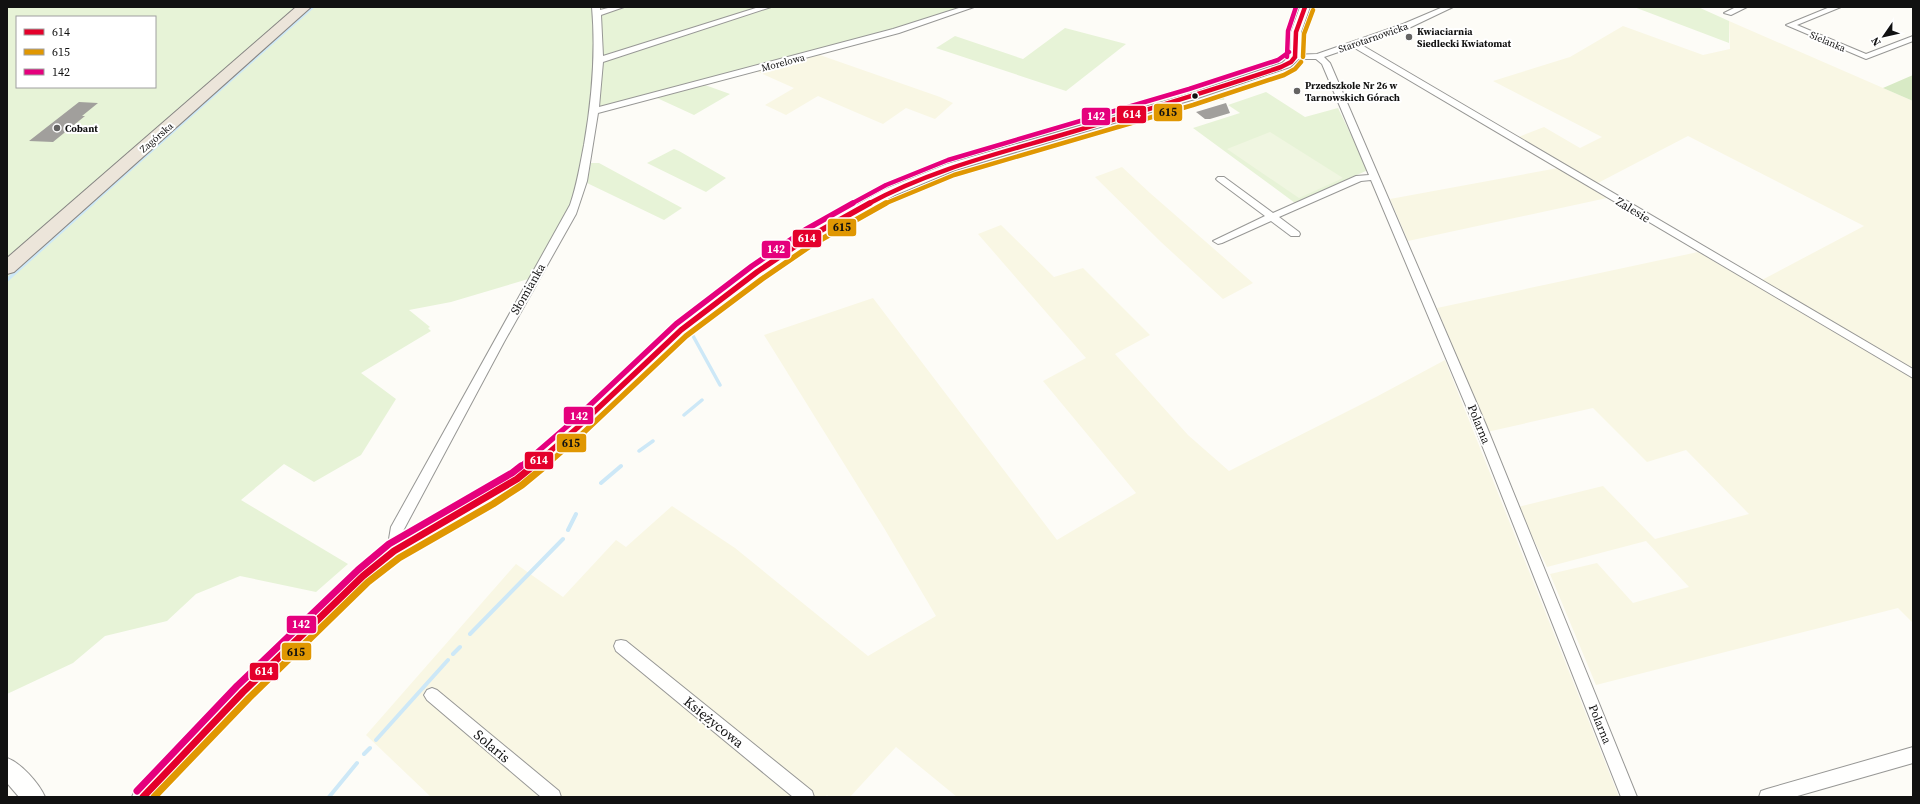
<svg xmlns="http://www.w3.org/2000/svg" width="1920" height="804" viewBox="0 0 1920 804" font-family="'Source Serif 4',serif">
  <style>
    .farmland { fill: #f9f7e4 }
    .green { fill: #e7f3d7; fill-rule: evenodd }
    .forest { fill: #d8eac5 }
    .pitch { fill: #f0f6e1 }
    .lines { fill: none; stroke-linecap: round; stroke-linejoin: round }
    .stream-far2 { stroke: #cde8f7; stroke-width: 2.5 }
    .stream-far1 { stroke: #cde8f7; stroke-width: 3.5 }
    .stream { stroke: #cde8f7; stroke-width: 4 }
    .building { fill: #a19f9c }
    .minor-casing { stroke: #979795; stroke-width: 2 }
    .tertiary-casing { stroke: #979795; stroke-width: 2 }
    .trunk-casing { stroke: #858482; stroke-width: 2 }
    .minor { fill: #fffffe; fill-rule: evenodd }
    .tertiary { fill: #fffffe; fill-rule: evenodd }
    .trunk { fill: #ece5da; fill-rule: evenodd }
    .bus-1-far2-casing { stroke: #fff; stroke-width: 6 }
    .bus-1-far1-casing { stroke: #fff; stroke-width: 8 }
    .bus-1-casing { stroke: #fff; stroke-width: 10 }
    .bus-2-far2-casing { stroke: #fff; stroke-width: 6 }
    .bus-2-far1-casing { stroke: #fff; stroke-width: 8 }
    .bus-2-casing { stroke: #fff; stroke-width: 10 }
    .bus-3-far2-casing { stroke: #fff; stroke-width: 6 }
    .bus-3-far1-casing { stroke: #fff; stroke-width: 8 }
    .bus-3-casing { stroke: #fff; stroke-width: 10 }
    .bus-1-far2 { stroke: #e4002b; stroke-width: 4.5 }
    .bus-1-far1 { stroke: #e4002b; stroke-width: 5.5 }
    .bus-1 { stroke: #e4002b; stroke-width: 7 }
    .bus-2-far2 { stroke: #e09702; stroke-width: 4.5 }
    .bus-2-far1 { stroke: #e09702; stroke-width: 5.5 }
    .bus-2 { stroke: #e09702; stroke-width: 7 }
    .bus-3-far2 { stroke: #e5007d; stroke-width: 4.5 }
    .bus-3-far1 { stroke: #e5007d; stroke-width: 5.5 }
    .bus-3 { stroke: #e5007d; stroke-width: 7 }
    .poi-dot { fill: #646362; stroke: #fff; stroke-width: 1.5 }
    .bus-dot { fill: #111; stroke: #fff; stroke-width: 1.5 }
    .labels { text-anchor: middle; stroke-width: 4; stroke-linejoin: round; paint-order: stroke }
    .far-poi-label { font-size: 10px; font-weight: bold; fill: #111; stroke: #fff; text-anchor: start }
    .far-street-label { font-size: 10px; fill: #111; stroke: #fff }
    .street-label { font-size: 12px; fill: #111; stroke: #fff }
    .near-street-label { font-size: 14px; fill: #111; stroke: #fff }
    .line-badge { stroke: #fff; stroke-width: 1.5 }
    .badge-label { font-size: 11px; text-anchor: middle; font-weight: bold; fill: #fff }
    .pale-badge-label { font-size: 11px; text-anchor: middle; font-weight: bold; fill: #111 }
  </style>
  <rect width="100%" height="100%" fill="#fdfcf7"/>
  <path class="farmland" d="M1729,21L1913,101V371L1760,281L1864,226L1688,136L1596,184L1516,138L1544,127L1580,148L1602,137L1493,81L1570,57L1623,26L1703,55L1730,49Z
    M817,54L940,97L953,103L935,119L906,108L883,124L818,96L786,115L765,105L794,88L756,71Z
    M1122,167L1150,193L1253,283L1223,299L1161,242L1095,177Z
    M1558,168L1607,198L1408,241L1390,199Z
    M1001,225L1054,277L1083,268L1150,335L1115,354L1188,435L1229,471L1376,397L1445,360L1619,797H957L896,747L850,797H829L827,795L825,797H431L366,735L516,564L563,597L616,540L626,547L672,506L735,548L868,656L936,616L884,528L764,335L873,298L1057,540L1136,493L1043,381L1086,358L978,234Z
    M1698,252L1913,378V623L1898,608L1596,685L1550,574L1597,563L1633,603L1689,587L1646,541L1547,567L1518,507L1603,486L1655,539L1749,514L1686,450L1647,462L1593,408L1487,432L1437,308Z"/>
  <path class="green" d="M7,7H973L594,114L583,179L535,277L451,302L409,310L430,327L428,328L431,331L361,373L396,399L361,455L314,482L284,464L241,500L348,564L316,592L240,576L196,594L167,621L105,636L73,663L7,694ZM17,17H155V87H17Z
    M1634,7H1698L1729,21V43Z
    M1065,28L1126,44L1066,91L936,48L955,36L1023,59Z
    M1245,84L1248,86L1247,88L1225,95L1224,100H1220L1215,96Z
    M705,85L730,94L694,115L657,98Z
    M1266,92L1305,117L1338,108L1368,170L1295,203L1193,128L1240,113L1228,105Z
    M674,149L679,151L726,178L706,192L647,163Z
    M591,163H599L682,208L664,220L587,183Z"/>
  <path class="forest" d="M1913,75V101L1883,88Z"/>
  <path class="pitch" d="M1270,132L1343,178L1299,198L1227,149Z"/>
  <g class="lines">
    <path class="stream-far2" d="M92,204L313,7"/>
    <path class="stream-far1" d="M7,280L93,203
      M692,334L720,385
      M684,415L702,400
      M639,451L653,441"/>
    <path class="stream" d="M601,483L621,466
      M568,530L576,514
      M470,634L563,539
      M453,654L460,647
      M376,740L448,660
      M364,754L370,748
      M329,797L357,763"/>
  </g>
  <path class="building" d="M79,102L98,103L82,116H85L53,142L29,141Z
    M1226,103L1230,113L1210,119H1205L1196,112Z"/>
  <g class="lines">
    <g class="minor-casing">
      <path id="minor" d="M592,7H600V10L612,7H624L601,15L603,56L759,7H771L603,62L599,107L893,29L962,7H974L899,33L598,113L587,181L576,214L504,342L403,531L399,555L394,557L389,555L387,551L391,527L570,205C577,185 580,165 584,145C592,99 596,53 592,7Z
        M1443,7H1453L1409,28L1360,44L1913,369V378L1353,47L1324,57L1330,63L1486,425L1637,797H1621L1474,425L1371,180L1361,181L1279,217L1299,232L1300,234L1299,236H1291L1271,221L1222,243L1218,244L1213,241L1265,216L1218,181L1216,179L1218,177H1224L1273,213L1356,176L1369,175L1322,64L1316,59H1295L1291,57L1292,55L1317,54L1403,24Z
        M1736,7H1747L1731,15L1724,13Z
        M1830,7H1841L1797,25L1866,54L1913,36V41L1866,59L1786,25Z
        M621,640L626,641L812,791L814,797H793L616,651L614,646L616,641Z
        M432,688L437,690L559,791L561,797H541L427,700L424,695L427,690Z
        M1913,747V763L1794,797H1759L1761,791L1767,789Z"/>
    </g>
    <g class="tertiary-casing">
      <path id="tertiary" d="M1300,7H1310L1301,32V57L1290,67L1195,99L955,170L895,195L814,240L762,275L686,334L583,432L523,484L400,556L370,581L250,698L158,797H132L135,790L236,686L356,571L388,546L511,474L571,424L676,326L752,269L804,234L885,189L947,164L1187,95L1282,63L1290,56L1291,32Z
        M7,758C21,763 39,783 45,797H19L7,783Z"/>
    </g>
    <g class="trunk-casing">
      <path id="trunk" d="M296,7H311L14,272L7,274V258Z"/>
    </g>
    <use href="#minor" class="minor"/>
    <use href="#tertiary" class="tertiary"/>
    <use href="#trunk" class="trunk"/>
    <g class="bus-1-far2-casing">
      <path id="bus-1-far2" d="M1295,57L1296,32L1305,7
        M868,204C928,171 993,155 1058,136C1133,114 1207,92 1281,67L1291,62L1295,57"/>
    </g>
    <g class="bus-1-far1-casing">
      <path id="bus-1-far1" d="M532,467L577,428L681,330L757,272L809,237L870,203"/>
    </g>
    <g class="bus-1-casing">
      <path id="bus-1" d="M143,797L243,692L363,576L394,551L517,479L533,466"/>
    </g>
    <g class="bus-2-far2-casing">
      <path id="bus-2-far2" d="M1303,57L1304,34L1313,10
        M884,204L954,175L1193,105L1284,75L1295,69L1301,62"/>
    </g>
    <g class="bus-2-far1-casing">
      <path id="bus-2-far1" d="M544,467L582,434L686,336L762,279L813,244L886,203"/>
    </g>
    <g class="bus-2-casing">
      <path id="bus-2" d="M154,797L249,698L368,582L399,558L493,504L522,485L545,466"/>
    </g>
    <g class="bus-3-far2-casing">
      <path id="bus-3-far2" d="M1287,57L1288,31L1296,7
        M851,204L886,185L948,160L1189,89L1278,60L1289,52"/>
    </g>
    <g class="bus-3-far1-casing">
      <path id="bus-3-far1" d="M520,467L572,422L676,324L752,266L805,230L853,203"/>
    </g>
    <g class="bus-3-casing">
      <path id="bus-3" d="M137,791L237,686L358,570L389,544L512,473L521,466"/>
    </g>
    <use href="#bus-1-far2" class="bus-1-far2"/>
    <use href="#bus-1-far1" class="bus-1-far1"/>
    <use href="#bus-1" class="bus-1"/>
    <use href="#bus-2-far2" class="bus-2-far2"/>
    <use href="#bus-2-far1" class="bus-2-far1"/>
    <use href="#bus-2" class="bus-2"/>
    <use href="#bus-3-far2" class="bus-3-far2"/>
    <use href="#bus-3-far1" class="bus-3-far1"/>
    <use href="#bus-3" class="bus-3"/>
  </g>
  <g class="poi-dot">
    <circle cx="1409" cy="37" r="4"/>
    <circle cx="1297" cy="91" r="4"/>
    <circle cx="57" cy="128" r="4"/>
  </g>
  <circle class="bus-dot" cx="1195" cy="96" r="3.5"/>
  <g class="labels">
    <g class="far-poi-label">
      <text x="1417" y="35">Kwiaciarnia<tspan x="1417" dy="12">Siedlecki Kwiatomat</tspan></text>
      <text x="1305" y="89">Przedszkole Nr 26 w<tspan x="1305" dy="12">Tarnowskich Górach</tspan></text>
      <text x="65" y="132">Cobant</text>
    </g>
    <g class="far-street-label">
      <text transform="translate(1373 37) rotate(-19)" y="4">Starotarnowicka</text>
      <text transform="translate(1828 41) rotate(23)" y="4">Sielanka</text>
      <text transform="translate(783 62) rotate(-15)" y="4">Morelowa</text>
      <text transform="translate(156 137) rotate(-41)" y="4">Zagórska</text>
    </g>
    <g class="street-label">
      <text transform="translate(1633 210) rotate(31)" y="4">Zalesie</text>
      <text transform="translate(528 289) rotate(-60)" y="4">Słomianka</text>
      <text transform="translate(1479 424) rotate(68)" y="4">Polarna</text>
      <text transform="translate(1600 724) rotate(68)" y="4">Polarna</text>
    </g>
    <g class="near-street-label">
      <text transform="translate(714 722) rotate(39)" y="5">Księżycowa</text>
      <text transform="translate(492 746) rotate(40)" y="5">Solaris</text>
    </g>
  </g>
  <g class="line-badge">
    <rect x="1153" y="103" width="30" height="19" rx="4" fill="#e09702"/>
    <rect x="1116" y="105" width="31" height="19" rx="4" fill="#e4002b"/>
    <rect x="1081" y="107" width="30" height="19" rx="4" fill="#e5007d"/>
    <rect x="827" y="218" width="30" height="19" rx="4" fill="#e09702"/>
    <rect x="792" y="229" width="30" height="19" rx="4" fill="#e4002b"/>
    <rect x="761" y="240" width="30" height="19" rx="4" fill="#e5007d"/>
    <rect x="563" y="406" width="31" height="19" rx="4" fill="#e5007d"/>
    <rect x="556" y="433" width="31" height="20" rx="4" fill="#e09702"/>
    <rect x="524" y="451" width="30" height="19" rx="4" fill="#e4002b"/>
    <rect x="286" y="615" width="31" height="19" rx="4" fill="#e5007d"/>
    <rect x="281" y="642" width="31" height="19" rx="4" fill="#e09702"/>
    <rect x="249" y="662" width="30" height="19" rx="4" fill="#e4002b"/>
  </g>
  <g class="badge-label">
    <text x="1132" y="118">614</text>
    <text x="1096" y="120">142</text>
    <text x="807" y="242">614</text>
    <text x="776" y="253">142</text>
    <text x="579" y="420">142</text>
    <text x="539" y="464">614</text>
    <text x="301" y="628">142</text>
    <text x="264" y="675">614</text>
  </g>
  <g class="pale-badge-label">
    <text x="1168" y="116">615</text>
    <text x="842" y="231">615</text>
    <text x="571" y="447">615</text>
    <text x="296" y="656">615</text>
  </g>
  <rect width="1920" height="804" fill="none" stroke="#111111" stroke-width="16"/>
  <rect x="16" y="16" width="140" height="72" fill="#ffffff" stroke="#a0a0a0"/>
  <rect x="24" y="29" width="20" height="6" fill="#e4002b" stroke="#a0a0a0"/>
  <text x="52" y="36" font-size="12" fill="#111111">614</text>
  <rect x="24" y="49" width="20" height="6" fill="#e09702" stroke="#a0a0a0"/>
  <text x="52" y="56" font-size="12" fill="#111111">615</text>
  <rect x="24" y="69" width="20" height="6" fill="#e5007d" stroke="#a0a0a0"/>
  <text x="52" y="76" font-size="12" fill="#111111">142</text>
  <g transform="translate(1884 36) rotate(236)" stroke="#ffffff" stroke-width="3" paint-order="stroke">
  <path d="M0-3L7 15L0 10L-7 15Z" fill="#111111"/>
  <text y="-6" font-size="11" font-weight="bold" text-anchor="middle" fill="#111111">N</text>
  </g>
</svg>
